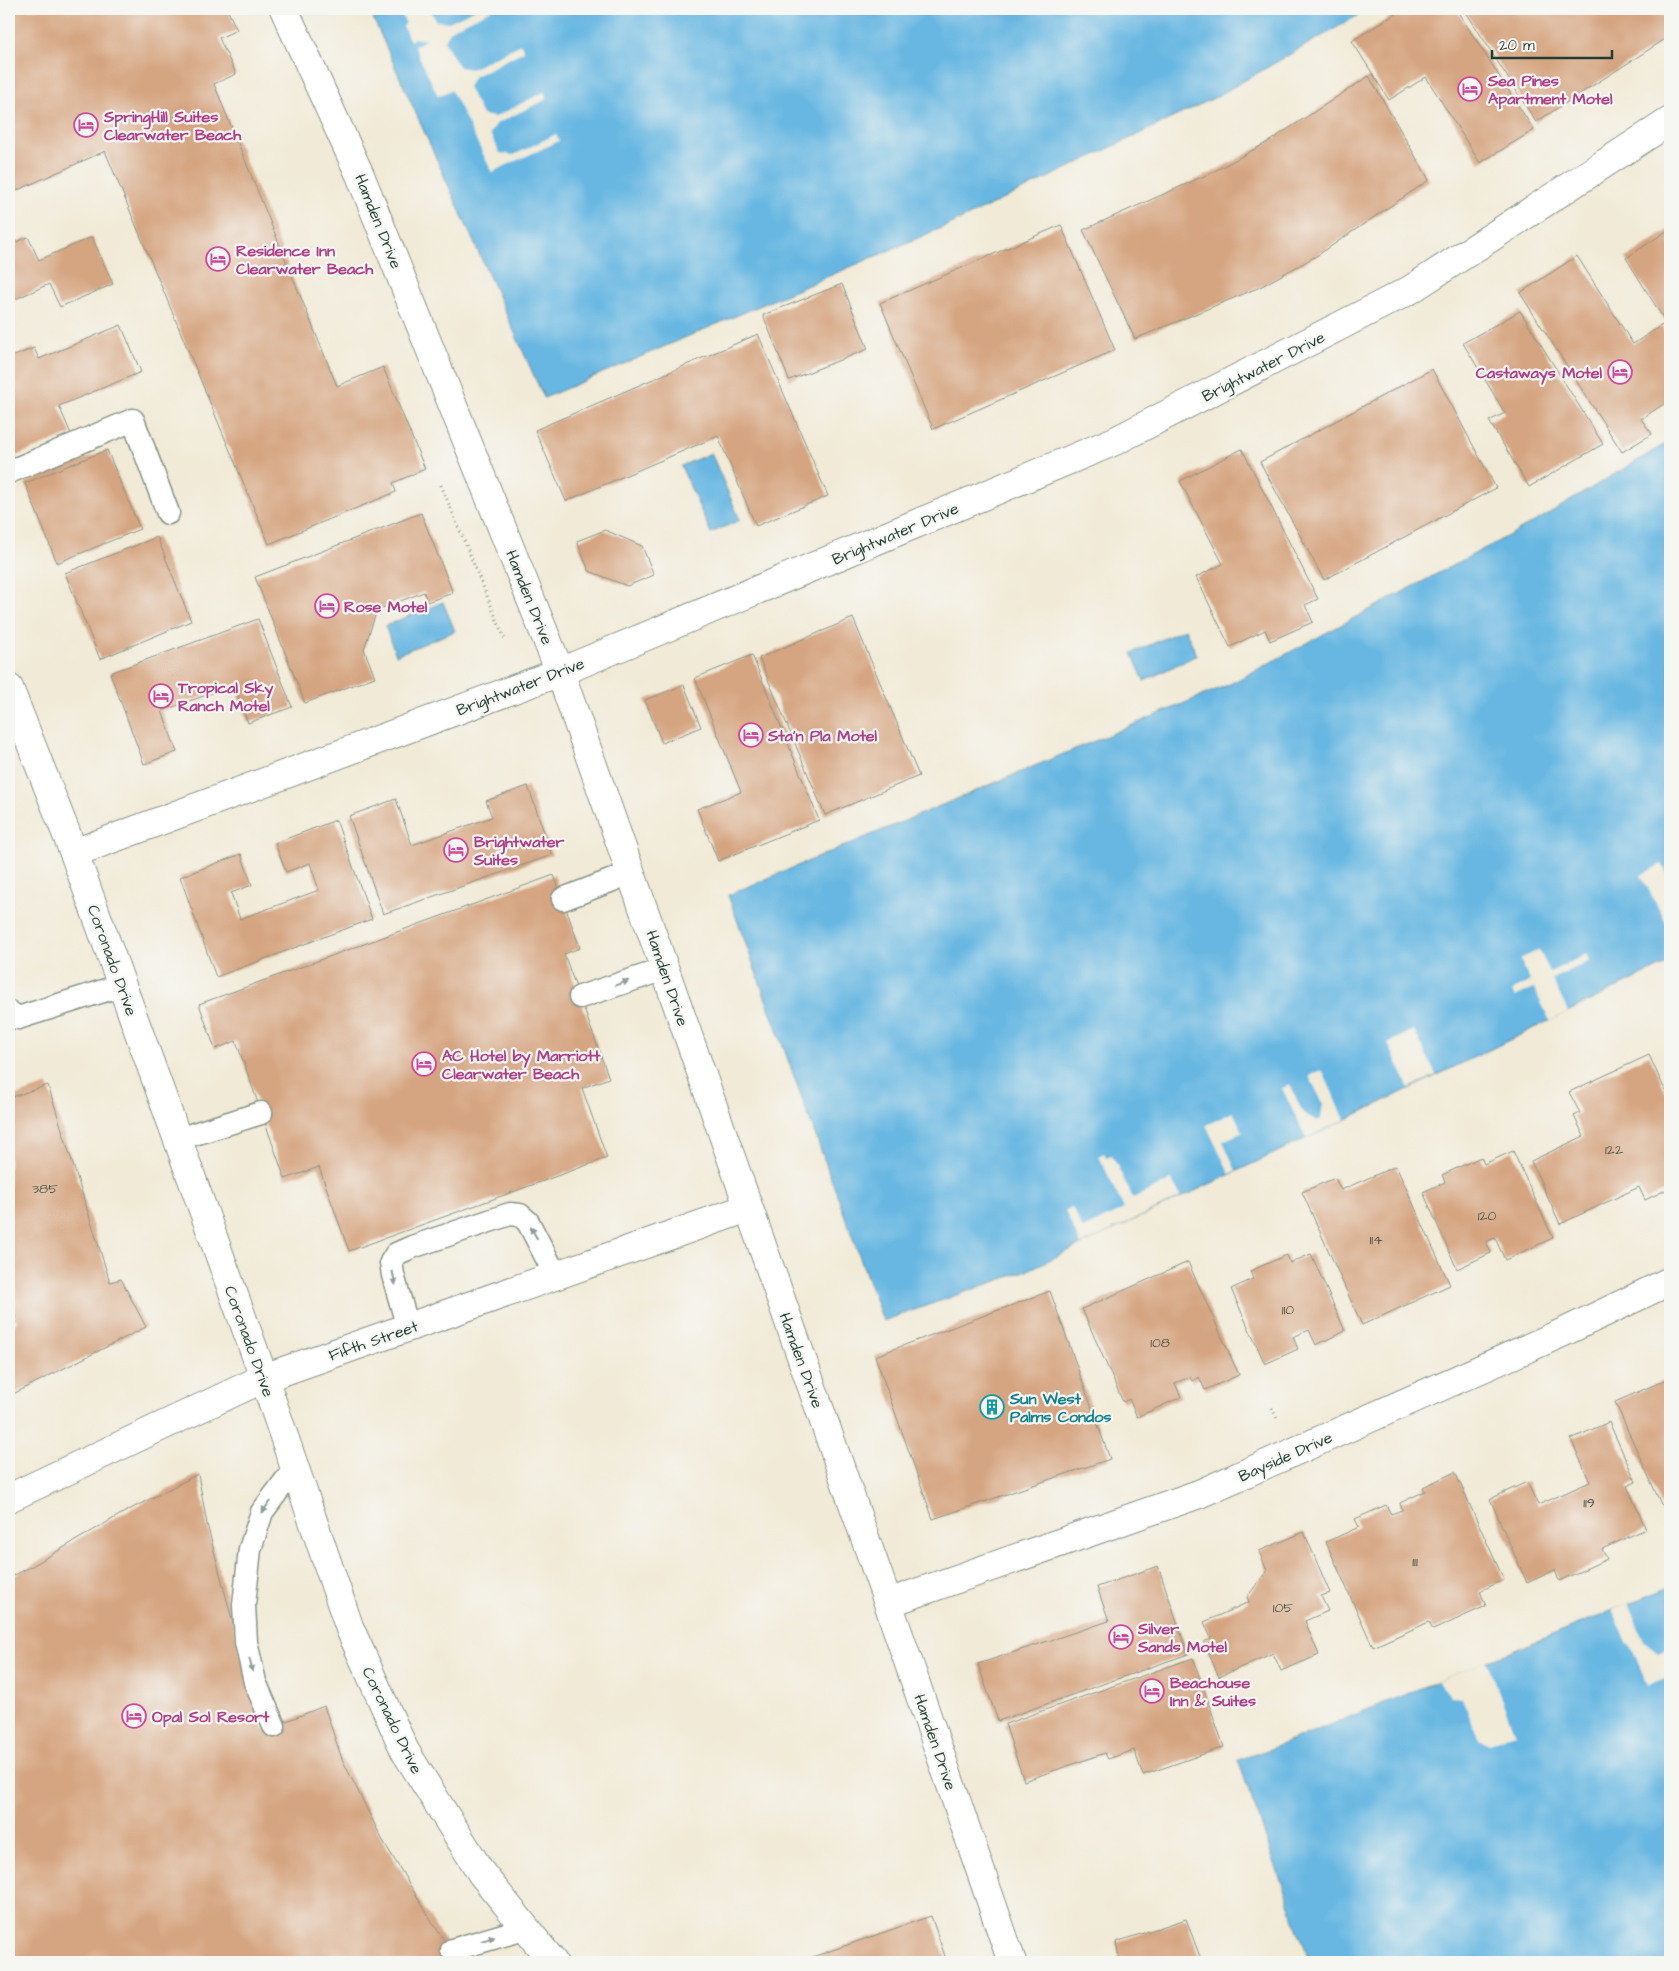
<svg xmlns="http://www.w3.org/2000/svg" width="1679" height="1971" viewBox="0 0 1679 1971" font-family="'Architects Daughter',sans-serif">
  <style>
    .water { fill: #68b7e2; stroke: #447a8b }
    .pier { fill: #f1ead7 }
    .building { fill: #d5a480 }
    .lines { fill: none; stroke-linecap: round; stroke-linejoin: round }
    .service-casing { stroke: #889486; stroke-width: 25 }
    .minor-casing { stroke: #889486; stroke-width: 30 }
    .primary-casing { stroke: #889486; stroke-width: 30 }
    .path { stroke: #889486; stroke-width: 3; stroke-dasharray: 1 4; stroke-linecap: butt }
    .service { stroke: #fff; stroke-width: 22 }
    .minor { stroke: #fff; stroke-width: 28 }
    .primary { stroke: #fff; stroke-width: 28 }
    .oneway { fill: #8f9e9a }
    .labels { text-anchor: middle; stroke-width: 4.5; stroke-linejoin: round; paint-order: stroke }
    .number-label { font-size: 14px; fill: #4c5747 }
    .hotel-label { font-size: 16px; font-weight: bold; fill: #b23c85; stroke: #f6f6f2; text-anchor: start }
    .street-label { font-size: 16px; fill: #1f3d34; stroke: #f6f6f2 }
    .culture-label { font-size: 16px; font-weight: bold; fill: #0d838f; stroke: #f6f6f2; text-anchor: start }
  </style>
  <rect width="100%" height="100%" fill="#f6f6f2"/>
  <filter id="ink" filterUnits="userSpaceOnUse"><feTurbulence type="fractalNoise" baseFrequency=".02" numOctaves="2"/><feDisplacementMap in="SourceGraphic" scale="10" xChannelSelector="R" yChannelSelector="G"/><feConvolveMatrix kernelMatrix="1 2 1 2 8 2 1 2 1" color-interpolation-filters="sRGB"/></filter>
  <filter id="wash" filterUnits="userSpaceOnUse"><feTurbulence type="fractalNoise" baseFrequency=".0096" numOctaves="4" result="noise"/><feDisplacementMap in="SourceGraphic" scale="20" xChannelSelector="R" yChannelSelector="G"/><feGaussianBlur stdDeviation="1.12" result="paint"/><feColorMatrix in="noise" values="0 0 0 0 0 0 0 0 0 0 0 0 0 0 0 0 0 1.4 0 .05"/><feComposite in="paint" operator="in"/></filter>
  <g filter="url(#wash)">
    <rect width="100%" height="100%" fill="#f1ead7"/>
    <path class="water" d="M369,9H1369L1214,98L960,220L544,398Z
      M1670,441V962L1345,1120L1028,1270L883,1321L728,895L1230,684L1538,520Z
      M711,453L740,520L711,533L681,466Z
      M443,602L455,631L396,655L385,626Z
      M1185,629L1197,655L1144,681L1132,653Z
      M1670,1587V1962H1310L1238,1760L1273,1748Z"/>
    <path class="pier" d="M399,9H430L436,21L449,22L476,9H493L452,29L444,41L459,67L471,69L521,44L524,51L473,77L468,87L482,115L495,117L544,92L547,99L496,124L490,134L500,153L514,155L556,134L559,141L492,172L451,90L438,96L414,46L426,40L414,38L410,41L403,26L406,24Z
      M1662,864L1670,880V930L1641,875Z
      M1539,950L1550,972L1587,954L1590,961L1552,979L1568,1012L1550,1021L1534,988L1515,997L1512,991L1530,981L1520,959Z
      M1414,1030L1436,1075L1409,1088L1388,1043Z
      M1322,1070L1345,1120L1306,1138L1282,1088L1290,1085L1303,1113L1317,1121L1321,1119L1323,1103L1309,1076Z
      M1233,1112L1243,1132L1223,1141L1236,1171L1230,1174L1206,1125Z
      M1104,1153L1106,1157L1112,1155L1133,1198L1172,1180L1181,1197L1081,1245L1065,1211L1072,1207L1083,1229L1124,1209L1099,1156Z
      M1628,1603L1644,1641L1658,1652L1667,1648L1670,1657V1677L1648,1686L1630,1644L1628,1645L1613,1610Z
      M1486,1661L1515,1733L1489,1744L1479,1739L1462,1698L1452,1697L1437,1681Z"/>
    <g id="blocks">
      <path class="building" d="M9,9H227L237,30L219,38L236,74L214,84L337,386L383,367L425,469L393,483L396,492L269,544L105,151L9,194Z
        M1403,9H1456L1534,130L1480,163L1426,77L1389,100L1352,41Z
        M1471,9H1670V36L1536,122L1466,12Z
        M1369,76L1429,180L1318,255L1260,287L1135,339L1083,230L1211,173L1268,142Z
        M1061,225L1115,350L933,429L880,303Z
        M1670,229V329L1626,258Z
        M28,237L39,260L92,237L113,284L60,307L49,284L9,302V245Z
        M1577,256L1633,344L1662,325L1670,338V400L1641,419L1652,434L1622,452L1520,293Z
        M842,284L868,349L789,380L763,315Z
        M1520,311L1603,444L1529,487L1489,421L1505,413L1463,343Z
        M121,325L141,372L59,406L71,434L13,457L9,446V358L34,348L39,359Z
        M758,334L828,496L756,526L718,436L566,501L535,430Z
        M1432,369L1496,488L1324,580L1260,462Z
        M1242,449L1318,599L1305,605L1313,622L1270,641L1265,630L1230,647L1196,577L1223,564L1180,481Z
        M107,450L140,529L57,563L25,483Z
        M421,513L453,593L427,602L424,592L377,610L364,649L375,677L305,703L255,577Z
        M605,530L642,546L654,575L627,586L589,571L577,541Z
        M157,537L191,621L100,659L65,573Z
        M853,618L919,776L825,815L759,658Z
        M258,619L292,707L248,723L234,685L162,711L177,752L144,764L110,673Z
        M752,655L819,820L718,861L697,809L741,792L695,678Z
        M684,685L701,727L662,743L645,700Z
        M528,786L552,855L383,914L349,816L396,799L412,845L492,817L486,801Z
        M336,820L372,919L216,977L180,877L241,854L252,885L231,893L240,919L319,890L310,863L286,872L275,843Z
        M554,875L580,948L564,954L609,1078L582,1088L607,1158L349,1251L319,1167L285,1179L236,1041L215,1049L199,1004Z
        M1649,1055L1670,1101V1188L1645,1200L1639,1187L1560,1224L1531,1161L1584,1136L1574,1116L1580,1113L1569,1092Z
        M48,1085L110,1282L121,1279L146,1327L9,1396V1327L17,1322L9,1298V1098Z
        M1513,1151L1553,1238L1505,1260L1495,1238L1486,1242L1491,1253L1457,1269L1423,1192L1445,1182L1442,1175L1481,1157L1484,1164Z
        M1396,1166L1450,1285L1362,1325L1302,1192L1335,1178L1341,1190Z
        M1311,1254L1345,1331L1316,1345L1309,1330L1293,1337L1298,1349L1265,1364L1231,1289L1253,1279L1250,1271L1287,1255L1290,1263Z
        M1188,1262L1239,1375L1205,1390L1199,1377L1192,1381L1190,1377L1175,1383L1181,1397L1137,1417L1129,1399L1123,1402L1082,1309Z
        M1050,1291L1110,1459L933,1519L875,1356Z
        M1670,1378V1513L1661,1504L1615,1402Z
        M1609,1422L1636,1482L1627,1486L1646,1529L1602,1549L1607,1559L1559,1581L1555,1570L1527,1583L1490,1499L1527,1482L1538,1505L1590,1482L1571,1439Z
        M1455,1472L1504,1580L1480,1591L1486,1606L1433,1630L1429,1622L1373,1647L1326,1542L1359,1527L1355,1519L1386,1505L1391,1514L1402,1510L1400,1503L1425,1491L1423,1487Z
        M198,1474L207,1524L242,1658L264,1730L324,1706L342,1759L382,1839L439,1933L461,1962H9V1578L32,1566L123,1513Z
        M1304,1532L1330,1593L1321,1596L1328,1611L1305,1621L1319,1655L1281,1671L1273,1653L1219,1677L1204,1642L1211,1638L1204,1622L1249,1602L1247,1597L1267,1571L1259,1551Z
        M1158,1566L1188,1654L998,1721L978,1664L1109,1621L1097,1587Z
        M1193,1658L1224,1747L1143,1775L1134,1750L1108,1759L1105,1753L1024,1781L1005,1724Z
        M931,1916L947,1962H798Z
        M1186,1919L1202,1962H1105L1119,1957L1116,1942Z"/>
    </g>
  </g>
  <g filter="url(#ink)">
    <use href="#blocks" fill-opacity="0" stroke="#889486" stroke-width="1"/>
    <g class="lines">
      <g class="service-casing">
        <path id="service" d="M9,472L133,420L168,513
          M563,899L631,873
          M580,997L665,969
          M9,1012L18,1018L122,985
          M178,1139L261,1113
          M408,1328L393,1275L391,1262L396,1254L412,1247L510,1214L520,1215L528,1222L556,1276
          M274,1726L255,1682L246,1642L244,1605L250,1549L262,1512L295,1468
          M452,1950L524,1929"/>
      </g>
      <g class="minor-casing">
        <path id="minor" d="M284,9L360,175L560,672L888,1603L1012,1962
          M74,853L560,672L1115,441L1410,290L1670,121
          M9,1498L264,1378L748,1208
          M888,1603L1199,1494L1564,1332L1670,1281"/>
      </g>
      <g class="primary-casing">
        <path id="primary" d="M9,688L74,853L264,1378L350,1629L405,1751L482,1874L553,1962"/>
      </g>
      <path class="path" d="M441,485L506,642
        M1272,1408L1278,1421"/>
      <use href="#service" class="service"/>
      <use href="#minor" class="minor"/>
      <use href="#primary" class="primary"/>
    </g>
    <defs><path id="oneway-solid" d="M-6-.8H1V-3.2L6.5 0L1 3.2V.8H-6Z" transform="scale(1.25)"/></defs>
    <g class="oneway">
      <use href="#oneway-solid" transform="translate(622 983) rotate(-19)"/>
      <use href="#oneway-solid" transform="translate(534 1233) rotate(-119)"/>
      <use href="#oneway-solid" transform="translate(394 1278) rotate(77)"/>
      <use href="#oneway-solid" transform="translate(266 1507) rotate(124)"/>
      <use href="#oneway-solid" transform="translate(251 1665) rotate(76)"/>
      <use href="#oneway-solid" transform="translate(488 1939) rotate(-16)"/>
    </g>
  </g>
  <defs>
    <g id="hotel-ring" transform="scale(1.25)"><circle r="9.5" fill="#f6f6f2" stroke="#d1479c" stroke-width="1.5"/><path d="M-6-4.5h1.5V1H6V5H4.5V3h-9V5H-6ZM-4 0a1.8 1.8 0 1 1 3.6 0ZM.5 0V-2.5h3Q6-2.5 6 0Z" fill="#d1479c"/></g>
    <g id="building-ring" transform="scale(1.25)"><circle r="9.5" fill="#f6f6f2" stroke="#0f9aa8" stroke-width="1.5"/><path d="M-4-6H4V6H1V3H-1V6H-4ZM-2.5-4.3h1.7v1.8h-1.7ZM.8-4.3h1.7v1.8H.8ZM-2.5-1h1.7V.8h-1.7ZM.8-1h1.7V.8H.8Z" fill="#0f9aa8"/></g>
  </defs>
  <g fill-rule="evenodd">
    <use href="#hotel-ring" x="1470" y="89"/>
    <use href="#hotel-ring" x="86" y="125"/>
    <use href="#hotel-ring" x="218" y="259"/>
    <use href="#hotel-ring" x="1620" y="372"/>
    <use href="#hotel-ring" x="327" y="606"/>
    <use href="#hotel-ring" x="161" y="696"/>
    <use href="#hotel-ring" x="751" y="735"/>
    <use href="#hotel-ring" x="456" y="850"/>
    <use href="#hotel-ring" x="424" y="1064"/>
    <use href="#building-ring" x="992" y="1407"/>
    <use href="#hotel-ring" x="1121" y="1637"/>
    <use href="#hotel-ring" x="1152" y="1691"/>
    <use href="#hotel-ring" x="134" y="1716"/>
  </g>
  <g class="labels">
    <g class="number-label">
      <text x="1614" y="1154">122</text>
      <text x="45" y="1193">385</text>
      <text x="1487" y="1220">120</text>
      <text x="1376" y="1244">114</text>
      <text x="1288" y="1314">110</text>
      <text x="1160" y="1347">108</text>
      <text x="1589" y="1507">119</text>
      <text x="1415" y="1566">111</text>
      <text x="1283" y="1612">105</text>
    </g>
    <g class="hotel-label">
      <text x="1488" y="86">Sea Pines<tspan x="1488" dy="18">Apartment Motel</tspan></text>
      <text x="104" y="122">SpringHill Suites<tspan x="104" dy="18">Clearwater Beach</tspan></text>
      <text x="236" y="256">Residence Inn<tspan x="236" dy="18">Clearwater Beach</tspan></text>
      <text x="1602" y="378" text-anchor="end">Castaways Motel</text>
      <text x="344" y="612">Rose Motel</text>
      <text x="178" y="693">Tropical Sky<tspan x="178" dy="18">Ranch Motel</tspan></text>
      <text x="768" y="741">Sta'n Pla Motel</text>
      <text x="474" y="847">Brightwater<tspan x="474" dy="18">Suites</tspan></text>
      <text x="442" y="1061">AC Hotel by Marriott<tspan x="442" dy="18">Clearwater Beach</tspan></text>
      <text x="1138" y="1634">Silver<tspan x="1138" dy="18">Sands Motel</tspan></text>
      <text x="1170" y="1688">Beachouse<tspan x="1170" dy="18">Inn &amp; Suites</tspan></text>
      <text x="152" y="1722">Opal Sol Resort</text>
    </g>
    <g class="street-label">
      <text transform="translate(379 221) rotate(68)" y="6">Hamden Drive</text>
      <text transform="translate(1263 366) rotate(-27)" y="6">Brightwater Drive</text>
      <text transform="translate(895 533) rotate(-23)" y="6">Brightwater Drive</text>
      <text transform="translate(530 597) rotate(68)" y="6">Hamden Drive</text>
      <text transform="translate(520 686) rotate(-21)" y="6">Brightwater Drive</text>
      <text transform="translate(113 960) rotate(70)" y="6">Coronado Drive</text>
      <text transform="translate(668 978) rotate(71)" y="6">Hamden Drive</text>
      <text transform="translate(373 1340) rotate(-19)" y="6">Fifth Street</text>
      <text transform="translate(250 1341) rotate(70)" y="6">Coronado Drive</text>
      <text transform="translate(802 1360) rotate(70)" y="6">Hamden Drive</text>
      <text transform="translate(1285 1456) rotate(-24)" y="6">Bayside Drive</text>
      <text transform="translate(393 1720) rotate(64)" y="6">Coronado Drive</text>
      <text transform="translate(936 1742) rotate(71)" y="6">Hamden Drive</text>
    </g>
    <g class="culture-label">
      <text x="1010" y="1404">Sun West<tspan x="1010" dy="18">Palms Condos</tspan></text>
    </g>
  </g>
  <rect width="1679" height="1971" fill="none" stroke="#f6f6f2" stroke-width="30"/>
  <path d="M1492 50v8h120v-8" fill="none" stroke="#1f3d34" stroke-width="2.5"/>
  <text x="1499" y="50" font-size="15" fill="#1f3d34" stroke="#f6f6f2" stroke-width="4" paint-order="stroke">20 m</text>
</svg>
